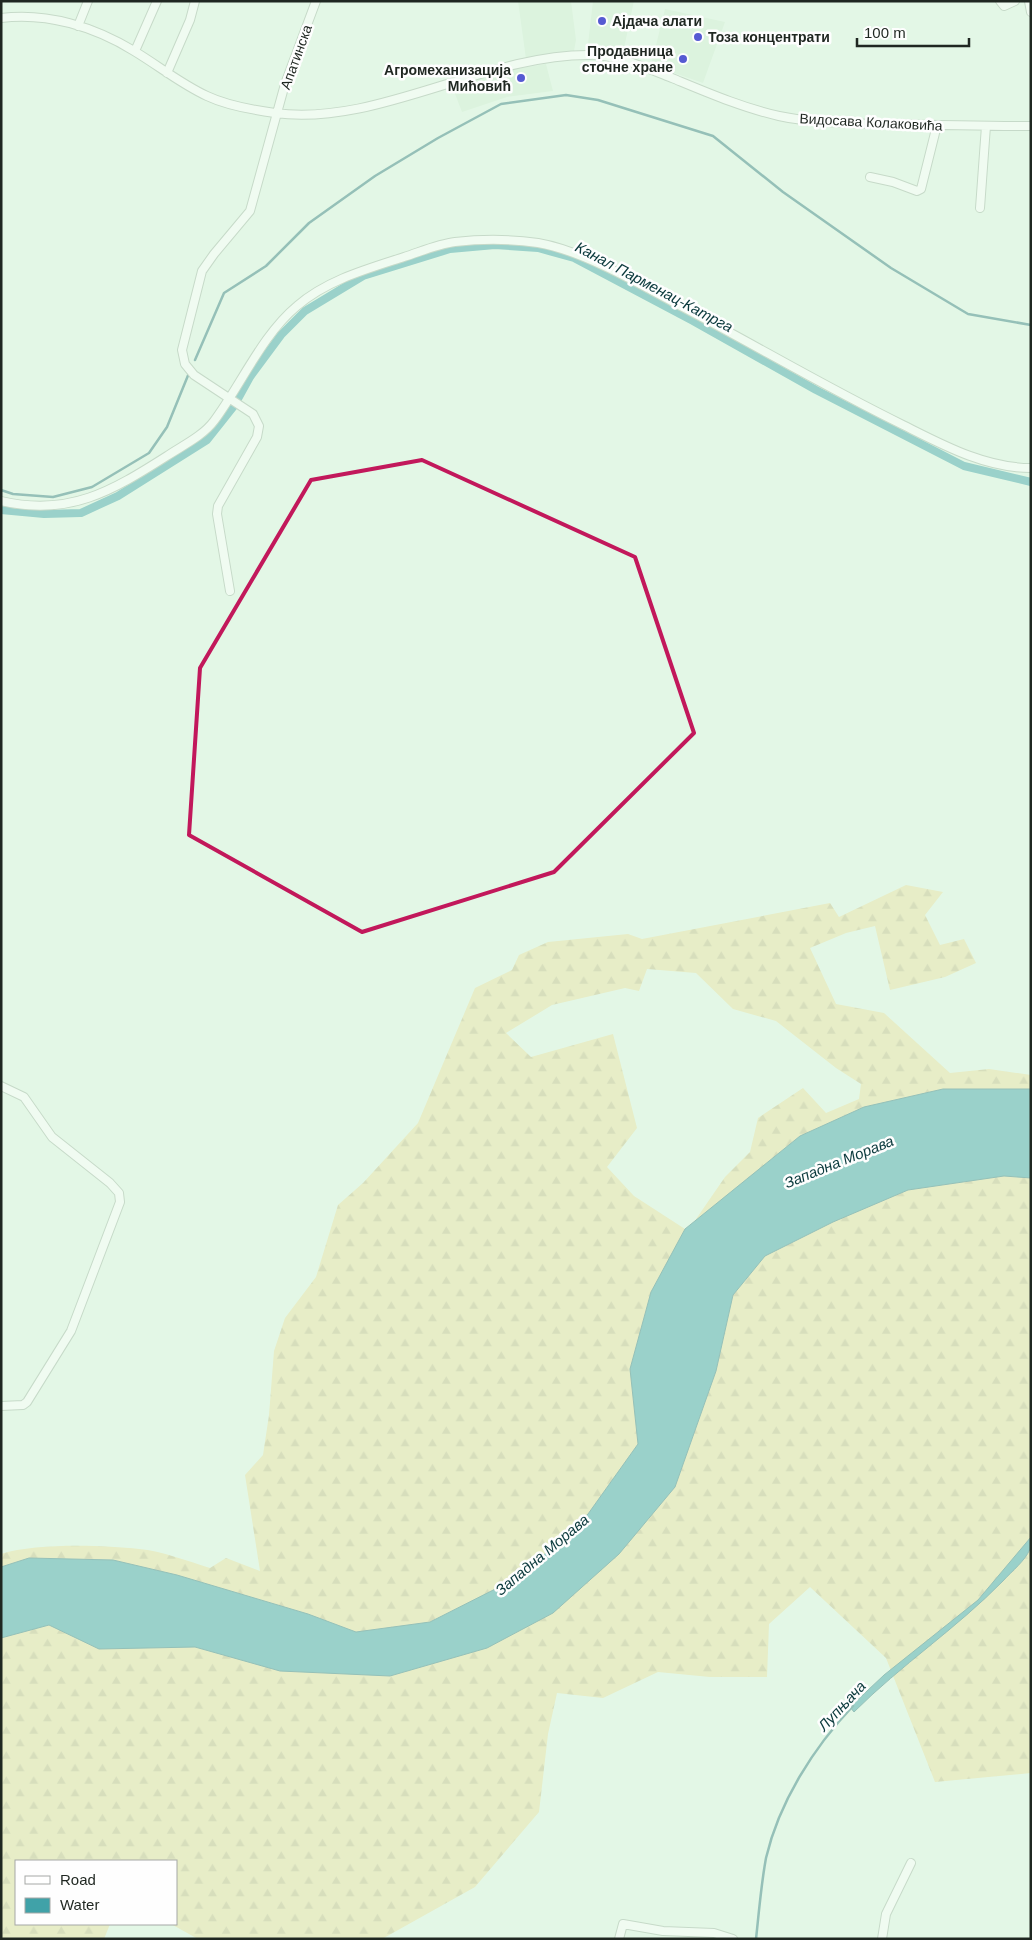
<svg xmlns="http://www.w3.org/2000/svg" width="1032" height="1940" viewBox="0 0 1032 1940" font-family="Arial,sans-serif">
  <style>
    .built { fill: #d2edd6 }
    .forest { fill: url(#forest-firs) }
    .water { fill: #40a2a8; stroke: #367d80 }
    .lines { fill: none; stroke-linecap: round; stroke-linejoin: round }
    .stream { stroke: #367d80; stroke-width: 2.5 }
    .canal { stroke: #40a2a8; stroke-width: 8 }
    .minor-casing { stroke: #a3b6a6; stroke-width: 10 }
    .minor { stroke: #fff; stroke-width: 8 }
    .marked { fill: none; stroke: #c2185b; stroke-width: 4; stroke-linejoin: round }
    .poi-dot { fill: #565ad2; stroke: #fefefe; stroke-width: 2 }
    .labels { text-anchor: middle; stroke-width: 5; stroke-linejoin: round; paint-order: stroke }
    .poi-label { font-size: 14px; font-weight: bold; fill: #1f2721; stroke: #fefefe; text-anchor: start }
    .street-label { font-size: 14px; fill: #1f2721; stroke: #fefefe }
    .water-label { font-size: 15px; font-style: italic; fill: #0a393c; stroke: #fefefe }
  </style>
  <defs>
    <pattern id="forest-firs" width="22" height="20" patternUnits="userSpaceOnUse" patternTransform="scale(1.25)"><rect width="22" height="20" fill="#eadfa2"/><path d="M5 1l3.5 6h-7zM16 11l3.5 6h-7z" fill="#c8bf8b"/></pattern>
  </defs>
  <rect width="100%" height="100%" fill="#e3f7e6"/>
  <path class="built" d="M518,1H571L576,40L574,51L526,59Z
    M593,1H634L623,53L588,44Z
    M665,9L725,22L703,83L651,65Z
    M546,64L553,91L507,97L462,112L452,86L492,73Z"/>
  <path class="forest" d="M906,885L943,892L925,915L940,945L964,939L976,963L945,977L890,990L875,926L846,933L810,948L836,1004L884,1013L950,1073L989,1069L1031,1075V1089H943L864,1107L800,1136L694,1222L725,1177L750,1152L758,1118L803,1088L826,1113L859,1099L861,1084L836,1068L776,1021L733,1009L696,973L647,969L639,991L625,988L552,1005L506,1033L531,1057L613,1034L637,1128L607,1167L634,1196L685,1229L651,1292L630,1369L638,1444L588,1514L521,1576L430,1622L356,1632L308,1614L177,1575L113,1560L29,1558L1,1567V1554C36,1543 102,1545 139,1549C162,1551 187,1561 210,1568L226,1558L260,1571L245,1475L263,1455L269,1415L274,1351L285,1318L316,1277L338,1205L363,1183L418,1123L475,988L512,970L519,955L548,942L628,934L642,939L830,903L839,917Z
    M1004,1176L1031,1178V1773L935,1782L886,1658L810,1587L769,1624L767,1677H710L658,1672L603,1698L557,1693L548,1734L539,1812L475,1887L382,1939H198L171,1924H176V1861H16V1924H110L104,1939H1V1638L49,1625L99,1649L195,1647L280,1671L390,1676L487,1648L648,1518L675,1487L716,1371L733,1295L765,1256L833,1222L908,1190Z"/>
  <path class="water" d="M943,1089H1031V1178L1004,1176L908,1190L833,1222L765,1256L733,1295L716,1371L675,1487L619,1554L553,1613L487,1648L390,1676L280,1671L195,1647L99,1649L49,1625L1,1638V1567L29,1558L113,1560L177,1575L308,1614L356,1632L430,1622L521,1576L588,1514L638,1444L630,1369L651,1292L685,1229L800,1136L864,1107Z
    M1031,1537C1031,1541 1031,1546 1030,1549C1025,1561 1012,1571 1003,1581C957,1628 901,1665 854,1712L850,1707L884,1675L978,1600Z"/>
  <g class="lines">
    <path class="stream" d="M195,360L224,293L266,266L309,223L375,176L438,138L501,104L566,95L598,100L713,136L783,192L891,268L968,314L1031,325
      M1,490L13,494L53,497L92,487L149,453L167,427L189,373
      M756,1939C759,1912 761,1885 766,1858C779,1802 814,1747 853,1706"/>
    <path class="canal" d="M1,510L44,514L81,513L118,496L207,440L234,406L250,377L281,335L305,311L363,276L450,249L495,245L538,248L574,258L693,321L816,390L964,466L1031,482"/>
    <g class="minor-casing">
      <path id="minor" d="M1000,1L1004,6L1015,1
        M1029,1L1031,12
        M1,18C47,12 95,27 134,51C159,66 181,84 207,96C228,106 253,110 275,113C377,127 485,54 590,55C619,55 646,68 672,78C706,92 743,108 779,116C812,123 847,123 880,124C930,125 981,126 1031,126
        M78,26L88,1
        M135,51L157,1
        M167,73L190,20L195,1
        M870,177L893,182L917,191L921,189L937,125
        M980,208L986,126
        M1,501C69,517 112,491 167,456C182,446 203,436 214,421C241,385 262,335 297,306C327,280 367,269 404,257C420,252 438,244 455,242C482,239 510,239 538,243C580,250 635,281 673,302C750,342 825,387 903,425C943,445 985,468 1031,468
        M230,591L217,514L218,506L257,437L259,426L253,414L194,375L185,364L182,350L202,271L214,254L250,211L285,84L316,1
        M1,1086L24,1097L52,1137L110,1183L119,1193L120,1202L71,1331L27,1402L23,1405L1,1406
        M619,1939L623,1924L663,1931L714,1933L733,1939
        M882,1939L886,1914L911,1863"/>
    </g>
    <use href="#minor" class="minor"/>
  </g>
  <path d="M0 0H1032V1940H0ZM422,460L635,557L694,733L554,872L362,932L189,835L200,668L311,480Z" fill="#e3f7e6" fill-opacity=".55" fill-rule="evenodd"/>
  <path class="marked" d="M422,460L635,557L694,733L554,872L362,932L189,835L200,668L311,480Z"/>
  <g class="poi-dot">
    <circle cx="602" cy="21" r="5"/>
    <circle cx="698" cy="37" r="5"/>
    <circle cx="683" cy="59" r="5"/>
    <circle cx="521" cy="78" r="5"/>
  </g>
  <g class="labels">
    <g class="poi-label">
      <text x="612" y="26">Ајдача алати</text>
      <text x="708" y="42">Тоза концентрати</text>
      <text x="673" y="56" text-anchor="end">Продавница<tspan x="673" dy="16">сточне хране</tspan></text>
      <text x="511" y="75" text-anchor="end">Агромеханизација<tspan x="511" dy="16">Мићовић</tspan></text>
    </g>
    <g class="street-label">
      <text transform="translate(296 57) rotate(-70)" y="5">Апатинска</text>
      <text transform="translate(871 122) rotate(3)" y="5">Видосава Колаковића</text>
    </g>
    <g class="water-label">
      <text transform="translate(654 287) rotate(28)" y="5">Канал Парменац-Катрга</text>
      <text transform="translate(839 1162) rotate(-22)" y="5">Западна Морава</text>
      <text transform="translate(542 1555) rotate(-40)" y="5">Западна Морава</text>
      <text transform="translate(842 1706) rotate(-47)" y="5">Лупњача</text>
    </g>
  </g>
  <rect width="1032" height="1940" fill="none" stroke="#1f2721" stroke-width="5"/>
  <rect x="15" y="1860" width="162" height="65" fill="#fefefe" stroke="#a5a8a6"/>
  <rect x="25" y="1876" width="25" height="8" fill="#ffffff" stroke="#a5a8a6"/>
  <text x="60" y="1885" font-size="15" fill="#1f2721">Road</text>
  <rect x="25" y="1898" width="25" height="15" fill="#40a2a8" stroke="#a5a8a6"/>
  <text x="60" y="1910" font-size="15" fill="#1f2721">Water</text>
  <path d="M857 38v8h112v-8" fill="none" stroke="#1f2721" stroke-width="2.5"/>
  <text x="864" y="38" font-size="15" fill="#1f2721" stroke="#fefefe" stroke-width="4" paint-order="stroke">100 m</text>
</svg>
